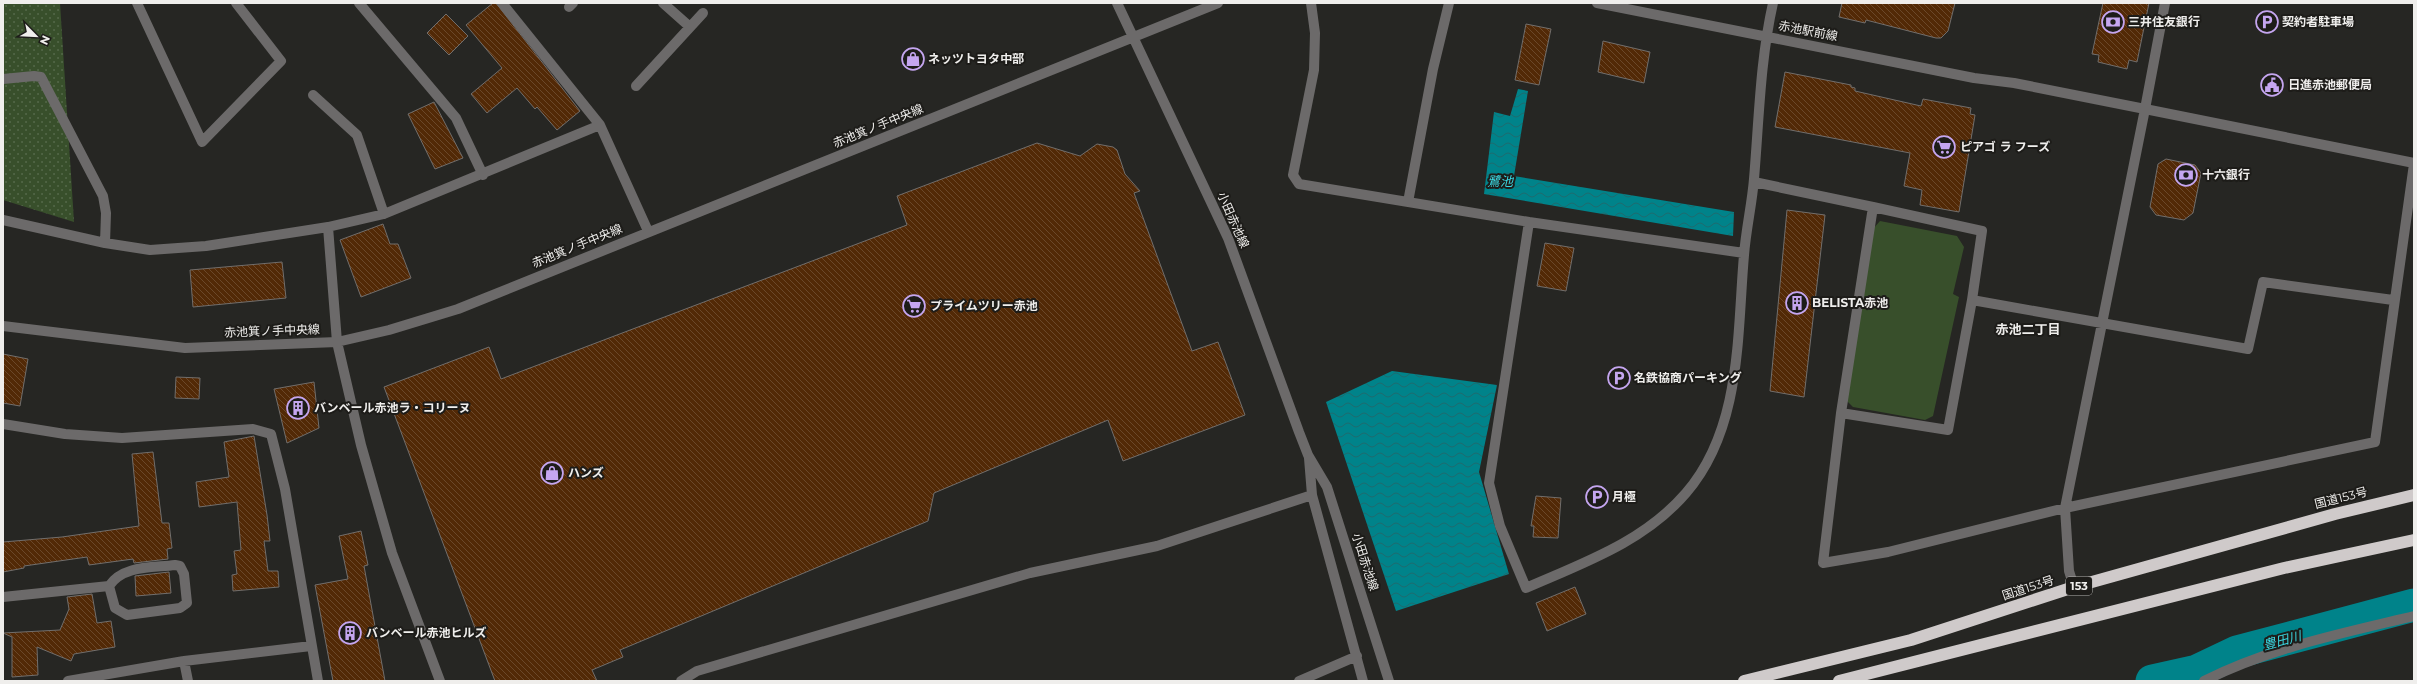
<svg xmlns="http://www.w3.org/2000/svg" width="2417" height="684" viewBox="0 0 2417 684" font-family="Montserrat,'Noto Sans JP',sans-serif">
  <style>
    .grass { fill: url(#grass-dots) }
    .green { fill: #384f2b }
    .water { fill: url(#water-waves) }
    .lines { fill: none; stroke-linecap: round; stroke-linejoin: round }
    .river { stroke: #00838a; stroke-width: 33 }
    .building { fill: url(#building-back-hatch); stroke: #716e6c }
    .minor { stroke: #6c6a6a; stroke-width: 10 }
    .highway { stroke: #cfcaca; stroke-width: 12 }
    .labels { text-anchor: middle; stroke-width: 4; stroke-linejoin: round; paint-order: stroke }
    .shield { fill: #1d1c19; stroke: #b0afad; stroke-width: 1 }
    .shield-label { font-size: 11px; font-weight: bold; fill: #efeeec }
    .poi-label { font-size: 12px; font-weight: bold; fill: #efeeec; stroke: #1d1c19; text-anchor: start }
    .street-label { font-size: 12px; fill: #efeeec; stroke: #1d1c19 }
    .water-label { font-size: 13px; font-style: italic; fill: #3bd7e1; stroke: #1d1c19 }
    .neighbourhood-label { font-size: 13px; font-weight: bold; fill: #efeeec; stroke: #1d1c19 }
  </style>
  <defs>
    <pattern id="grass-dots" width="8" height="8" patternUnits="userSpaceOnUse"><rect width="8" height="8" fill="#384f2b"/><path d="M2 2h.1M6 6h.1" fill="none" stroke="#55694a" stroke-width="1.8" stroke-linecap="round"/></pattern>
    <pattern id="water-waves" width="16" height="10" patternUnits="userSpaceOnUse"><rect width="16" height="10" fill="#00838a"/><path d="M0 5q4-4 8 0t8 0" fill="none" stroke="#1d6b6f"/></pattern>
    <pattern id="building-back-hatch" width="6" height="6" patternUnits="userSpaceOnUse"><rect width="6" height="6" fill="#522906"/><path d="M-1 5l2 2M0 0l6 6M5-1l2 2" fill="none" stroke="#6b482a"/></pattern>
  </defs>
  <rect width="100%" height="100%" fill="#262623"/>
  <path class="grass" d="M3,3H60L74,222L3,200Z"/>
  <path class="green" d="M1880,221L1957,236L1964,247L1953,294L1959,297L1933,416L1925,420L1853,407L1846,400L1873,229Z"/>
  <path class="water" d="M1518,89L1528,91L1514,176L1734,212L1733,236L1484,194L1494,112L1510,116Z
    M1392,371L1497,385L1479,472L1509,574L1396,611L1326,402Z"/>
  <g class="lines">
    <path class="river" d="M2152,681L2197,671L2237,652L2414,605"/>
  </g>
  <path class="building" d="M493,3H496L580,111L557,130L537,107L535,109L517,88L487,113L471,94L502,68L466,25Z
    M1842,3H1955L1948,31L1941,38H1936L1866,20L1865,23L1839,17Z
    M2103,3H2149L2137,62L2129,60L2127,69L2098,62L2099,55L2092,54Z
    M446,14L468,36L449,55L427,33Z
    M1526,24L1551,29L1539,85L1515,80Z
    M1603,41L1650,52L1644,83L1598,72Z
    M1785,72L1851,85V87L1855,88V91L1921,106L1923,99L1971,108L1970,114L1975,115L1959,212L1920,205L1922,190L1904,186L1910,153L1775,127Z
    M434,102L463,158L435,169L408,114Z
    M1037,143L1080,156L1097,144L1113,147L1117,150L1125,174L1140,191L1134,193L1192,351L1218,342L1245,415L1123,461L1108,420L934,493L928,521L620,650L623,657L592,670L597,681H495L384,387L489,347L501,379L907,225L897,196Z
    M2166,159L2195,165L2201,173L2193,213L2184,220L2156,215L2150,207L2158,164Z
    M1787,210L1825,215L1804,397L1770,391Z
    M383,224L390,244H398L411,278L361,297L340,240Z
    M1545,243L1574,248L1566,291L1537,286Z
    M282,262L286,298L193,307L190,270Z
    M3,354L28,359L20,406L3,403Z
    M176,377L200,378L199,399L175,398Z
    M314,382L319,428L287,443L274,389Z
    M254,436L267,515L270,541H264L268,571H278L279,587L233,591L232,575L237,574L234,551L241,550L237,502L199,507L196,482L229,477L224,442Z
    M153,452L162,523H169L172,548L167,549L168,559L134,563L133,559L89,565L87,557L24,566V568L3,572V542L62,537L139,526L132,454Z
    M1536,496L1561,498L1558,538L1533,537L1534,526H1531Z
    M361,531L368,565L364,566L385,681H333L315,585L348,579L339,536Z
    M169,572L171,593L136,596L135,576Z
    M1575,587L1586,614L1547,631L1536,603Z
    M92,594L97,623L111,621L115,647L74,654L71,661L37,647L38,675L12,677V637L3,633L60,630L69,609L67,597Z"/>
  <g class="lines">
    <path class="minor" d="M137,3L202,142L281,61L236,3
      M359,3L456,118L483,175
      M502,3L600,125
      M663,3L690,27
      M1117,3L1228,238L1299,432L1308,455L1327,487L1389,681
      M1311,3L1315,33L1314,70L1293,175L1299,184L1529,222
      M1597,3L1974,78L2014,83L2145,109L2165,3
      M569,7L573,3
      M3,79L34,76L41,77L103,196L106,213L105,243
      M636,86L703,13
      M313,95L357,135L384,214
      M1754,182L1873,207
      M1408,202L1433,69L1449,3
      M3,220L105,243L150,250L206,246L328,227L384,214L600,125L648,231
      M328,227L337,342L361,445L392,553L440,681
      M1744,253L1529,222L1489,483L1500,526L1526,588C1583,563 1644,542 1686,493C1742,428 1737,335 1744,255C1746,229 1752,204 1754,179C1759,120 1760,61 1773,3
      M1972,300L2248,349L2263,282L2393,300
      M3,326L185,348L337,342L389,330L458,309L1218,3
      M1841,413L1948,430L1972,300L1982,231L1873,207L1841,413L1823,563L1888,552L2065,508L2375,442L2414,164
      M3,424L65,434L122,438L253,429L271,434L285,489L318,681
      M1309,458L1312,495L1363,681
      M175,565L180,566L184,574L187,603L180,608L127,615L115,608L109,586C123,565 152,568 175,565Z
      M2074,587L2069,571L2065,508L2145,109L2414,163
      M3,597L109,586
      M184,661L188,681
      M68,681L184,661L311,646
      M681,681L697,671L1030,573L1157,546L1312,495
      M1299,681L1357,656
      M2204,681C2269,648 2343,633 2414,616"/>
    <path class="highway" d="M1744,681L1911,640L2074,587L2335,514L2414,495
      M1839,681L2284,568L2414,540"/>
  </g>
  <defs>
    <g id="bank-ring" transform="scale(1.15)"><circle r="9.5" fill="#1d1c19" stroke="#c5a6f0" stroke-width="1.5"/><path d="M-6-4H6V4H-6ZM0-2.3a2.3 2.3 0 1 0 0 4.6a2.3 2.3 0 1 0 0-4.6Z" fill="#c5a6f0"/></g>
    <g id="parking-ring" transform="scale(1.15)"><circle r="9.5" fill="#1d1c19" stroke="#c5a6f0" stroke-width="1.5"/><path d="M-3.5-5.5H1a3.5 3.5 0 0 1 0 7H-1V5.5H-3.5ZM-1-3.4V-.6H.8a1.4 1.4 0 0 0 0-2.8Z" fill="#c5a6f0"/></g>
    <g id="shop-ring" transform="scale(1.15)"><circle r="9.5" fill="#1d1c19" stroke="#c5a6f0" stroke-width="1.5"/><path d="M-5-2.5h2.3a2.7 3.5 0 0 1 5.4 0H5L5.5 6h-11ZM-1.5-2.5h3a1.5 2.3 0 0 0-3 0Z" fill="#c5a6f0"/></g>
    <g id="civic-ring" transform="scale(1.15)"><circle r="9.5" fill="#1d1c19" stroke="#c5a6f0" stroke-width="1.5"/><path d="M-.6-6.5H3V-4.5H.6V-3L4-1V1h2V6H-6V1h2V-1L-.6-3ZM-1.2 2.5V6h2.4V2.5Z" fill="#c5a6f0"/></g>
    <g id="supermarket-ring" transform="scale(1.15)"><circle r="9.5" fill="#1d1c19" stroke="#c5a6f0" stroke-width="1.5"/><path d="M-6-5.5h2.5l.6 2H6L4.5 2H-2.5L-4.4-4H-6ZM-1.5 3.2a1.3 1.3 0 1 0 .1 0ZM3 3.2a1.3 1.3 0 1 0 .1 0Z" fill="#c5a6f0"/></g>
    <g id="building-ring" transform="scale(1.15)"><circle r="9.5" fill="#1d1c19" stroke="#c5a6f0" stroke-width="1.5"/><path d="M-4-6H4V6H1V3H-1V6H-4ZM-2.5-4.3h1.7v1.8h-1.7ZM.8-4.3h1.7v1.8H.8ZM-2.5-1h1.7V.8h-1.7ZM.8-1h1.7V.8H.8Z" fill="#c5a6f0"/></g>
  </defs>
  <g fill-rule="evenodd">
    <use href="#bank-ring" x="2113" y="22"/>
    <use href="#parking-ring" x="2267" y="22"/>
    <use href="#shop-ring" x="913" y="59"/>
    <use href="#civic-ring" x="2272" y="85"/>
    <use href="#supermarket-ring" x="1944" y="147"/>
    <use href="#bank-ring" x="2186" y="175"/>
    <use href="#building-ring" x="1797" y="303"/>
    <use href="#supermarket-ring" x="914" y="306"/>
    <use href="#parking-ring" x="1619" y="378"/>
    <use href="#building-ring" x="298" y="408"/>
    <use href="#shop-ring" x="552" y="473"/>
    <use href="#parking-ring" x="1597" y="497"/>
    <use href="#building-ring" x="350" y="633"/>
  </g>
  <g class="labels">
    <rect class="shield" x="2066" y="577" width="26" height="18" rx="3"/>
    <g class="shield-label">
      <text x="2079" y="590">153</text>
    </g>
    <g class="poi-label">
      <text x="2128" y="26">三井住友銀行</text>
      <text x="2282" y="26">契約者駐車場</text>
      <text x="928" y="63">ネッツトヨタ中部</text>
      <text x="2288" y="89">日進赤池郵便局</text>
      <text x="1960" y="151">ピアゴ ラ フーズ</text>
      <text x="2202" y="179">十六銀行</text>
      <text x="1812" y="307">BELISTA赤池</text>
      <text x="930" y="310">プライムツリー赤池</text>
      <text x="1634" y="382">名鉄協商パーキング</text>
      <text x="314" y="412">バンベール赤池ラ・コリーヌ</text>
      <text x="568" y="477">ハンズ</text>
      <text x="1612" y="501">月極</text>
      <text x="366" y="637">バンベール赤池ヒルズ</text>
    </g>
    <g class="street-label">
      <text transform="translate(1808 31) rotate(11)" y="4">赤池駅前線</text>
      <text transform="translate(878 126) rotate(-22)" y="4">赤池箕ノ手中央線</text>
      <text transform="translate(1233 220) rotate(66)" y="4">小田赤池線</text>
      <text transform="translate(577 246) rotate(-22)" y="4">赤池箕ノ手中央線</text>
      <text transform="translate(272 331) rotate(-2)" y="4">赤池箕ノ手中央線</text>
      <text transform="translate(2341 498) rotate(-14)" y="4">国道153号</text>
      <text transform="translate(1365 562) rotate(72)" y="4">小田赤池線</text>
      <text transform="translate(2028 588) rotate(-18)" y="4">国道153号</text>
    </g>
    <g class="water-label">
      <text x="1500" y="186">鷺池</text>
      <text transform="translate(2282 640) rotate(-15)" y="5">豊田川</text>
    </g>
    <g class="neighbourhood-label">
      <text x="2028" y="334">赤池二丁目</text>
    </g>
  </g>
  <rect width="2417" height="684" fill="none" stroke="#efeeec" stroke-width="8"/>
  <g transform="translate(36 36) rotate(114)" stroke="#1d1c19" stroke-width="3" paint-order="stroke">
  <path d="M0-3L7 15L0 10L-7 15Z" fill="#efeeec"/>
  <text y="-6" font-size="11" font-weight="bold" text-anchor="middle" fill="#efeeec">N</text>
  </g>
</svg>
